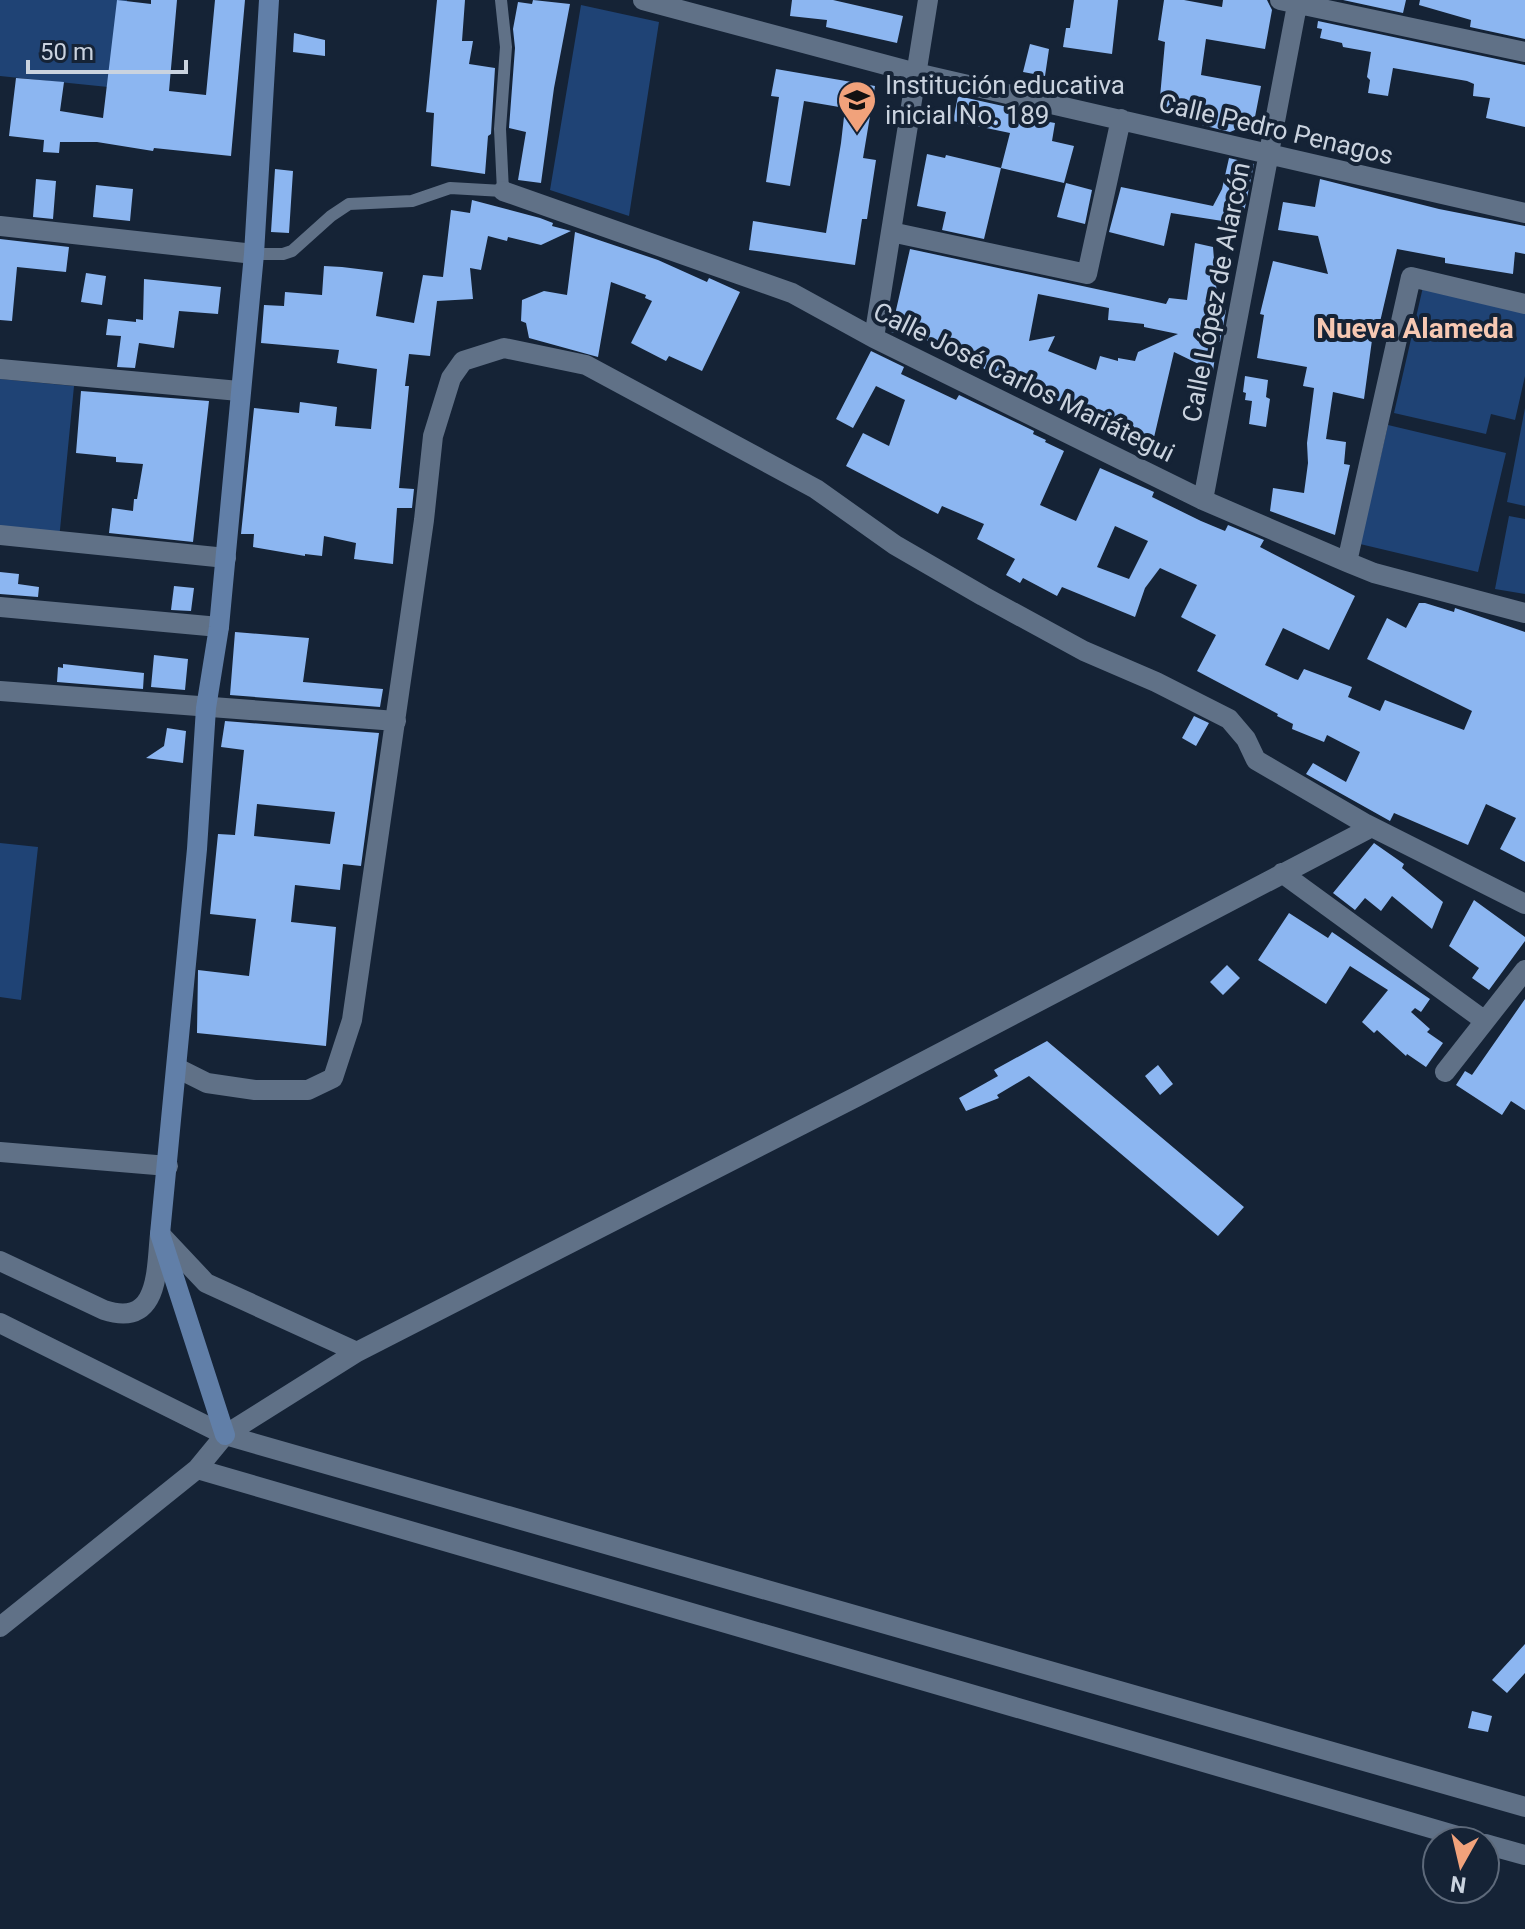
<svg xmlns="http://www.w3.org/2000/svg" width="1525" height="1929" viewBox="0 0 1525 1929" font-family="Roboto,sans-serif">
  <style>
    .green { fill: #1f4375 }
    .building { fill: #8cb6f1; fill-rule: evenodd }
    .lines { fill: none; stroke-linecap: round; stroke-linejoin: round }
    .lane { stroke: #607187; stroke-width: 12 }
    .street { stroke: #607187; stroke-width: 20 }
    .secondary { stroke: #617fa8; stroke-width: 20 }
    .labels { text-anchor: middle; stroke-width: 8; stroke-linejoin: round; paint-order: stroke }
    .poi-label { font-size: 26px; fill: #cad3df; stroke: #152336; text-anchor: start }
    .street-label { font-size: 26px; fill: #cad3df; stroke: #152336 }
    .neighbourhood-label { font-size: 28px; font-weight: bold; fill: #f6c8b2; stroke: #152336 }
  </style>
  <rect width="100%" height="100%" fill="#152336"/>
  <path class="green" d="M0,0H127L118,88L0,76Z
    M581,5L659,22L629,216L550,190Z
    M1423,287L1525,311V376L1515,420L1491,414L1486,434L1394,413Z
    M0,379L74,386L59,540L0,534Z
    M1525,408V506L1507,502Z
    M1388,425L1506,453L1478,572L1360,544Z
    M1509,516L1525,519V594L1495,589Z
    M0,843L38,847L21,1000L0,997Z"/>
  <path class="building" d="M117,0L151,4V0H177L169,91L206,95L215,0H245L231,156L154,148L153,151L97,142H60L59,153L43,152L44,140L9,136L16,78L64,82L60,111L103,118Z
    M437,0H465L462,41H473L469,64L495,68L491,134L488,136L485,174L431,166L434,113L426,112Z
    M533,0L570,4L554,88L541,183L518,180L526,132L509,128L515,48L513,29L518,2L532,4Z
    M792,0H833L903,16L897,43L826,27L827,20L790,16Z
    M1074,0H1118L1112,54L1063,47L1066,28H1070Z
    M1164,0H1184L1222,7L1223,0H1267L1272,10L1265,49L1206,39L1201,75L1261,86L1254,122L1230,132L1202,125L1204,118L1159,108L1165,42L1158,40Z
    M1343,0H1406L1403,13Z
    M1420,0H1525V39L1470,27L1471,20L1419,5Z
    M1318,21L1525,65V127L1486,118L1490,98L1473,96L1474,84L1467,81L1393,68L1388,96L1368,93L1370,80L1367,77L1371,52L1343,47L1342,43L1320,38L1322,29L1317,28Z
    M294,33L325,40V56L293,52Z
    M1030,44L1049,49L1045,76L1023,72Z
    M776,69L875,86L863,158L876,160L867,219H862L855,265L749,250L753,221L826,233L841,143L845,108L804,101L790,186L766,182L779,97L771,96Z
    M958,96L1012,108L1011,115L1055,123L1052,141L1074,146L1064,183L1001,168L1010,133L953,121Z
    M927,154L945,158L946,155L1001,168L984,239L942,230L946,212L917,206Z
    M1229,158L1254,164L1244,212L1231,210L1229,222L1171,213L1164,246L1109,232L1121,187L1213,206L1222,189Z
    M275,169L293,171L289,233L271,232Z
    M36,179L56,181L53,219L33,217Z
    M1320,179L1439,209L1525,226V254L1515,252L1513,274L1445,263V258L1397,249L1380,322L1378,321L1372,340L1364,399L1333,392L1326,439L1346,442L1344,464L1350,465L1335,535L1270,511L1273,488L1304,493L1308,463L1307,443L1314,388L1303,386L1307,367L1257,358L1264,315L1260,314L1273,261L1328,274L1318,236L1278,230L1283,202L1315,207Z
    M1066,183L1092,190L1085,224L1057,217Z
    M96,185L133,189L130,221L93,217Z
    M472,200L540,218L553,223L552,226L571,231L541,245L508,237L507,241L488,236L481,270L470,268L473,299L437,301L430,356L409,354L405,386H409L399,488L414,489L412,508H397L393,564L354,559L356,543L324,536L322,556L305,554V556L253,547L254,534H241L254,408L299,413L300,402L337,407L335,426L371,429L377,369L337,363L339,350L261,343L264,305L284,306L285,292L322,295L324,266L342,267L383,272L376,316L414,323L423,275L443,277L451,210L470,213Z
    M575,232L658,260L707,282L709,278L740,292L702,371L669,356L666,361L631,343L652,301L645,298L646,295L611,282L598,357L529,338L526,323L521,321L522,300L544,291L567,295Z
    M0,239L69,247L66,272L17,267L12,321L0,320Z
    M1195,243L1213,247L1218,308L1226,310L1220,342H1217L1213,371L1174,352L1152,446L1097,427L1100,418L1083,414L1084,412L988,371L965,358L969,351L891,332L910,249L1166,304L1169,298L1187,300ZM1038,294L1109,308L1108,320L1144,324V327L1178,334L1138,352L1135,361L1118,358V361L1100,356L1096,370L1048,351L1055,336L1029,341Z
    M86,273L106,276L102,305L81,302Z
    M144,279L221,287L218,314L179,311L174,348L139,343L135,368L117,367L121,336L106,335L108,319L136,322V319L143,320Z
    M871,351L904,367L901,374L956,400L959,395L1034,431L1033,434L1046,440L1045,442L1064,451L1040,505L1076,521L1100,468L1154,492L1152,497L1201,521L1225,531L1228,525L1264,540L1260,547L1355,596L1329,650L1283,628L1265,665L1295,679L1298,680L1304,669L1352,687L1348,697L1380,711L1385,700L1464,730L1472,711L1367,659L1387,618L1406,628L1419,603H1425L1454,612L1455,608L1525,632V862L1500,849L1516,818L1486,804L1468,845L1394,813L1390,821L1306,774L1313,763L1346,782L1360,752L1327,735L1324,742L1292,729L1293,724L1277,716L1278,714L1197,671L1216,635L1181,617L1197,585L1160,568L1145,588L1135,617L1062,587L1057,596L1023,578L1020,583L1006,575L1015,559L977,539L984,524L942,506L938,514L846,466L863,433L889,446L905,400L876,386L853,428L836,419ZM1115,526L1148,541L1129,579L1097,567Z
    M1245,376L1268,380L1266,397L1270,399L1266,427L1249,424L1252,401L1245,400L1246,393L1243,392Z
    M81,391L209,401L193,542L109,533L112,508L133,511L134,499H137L143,464L116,462V457L76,453Z
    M0,572L19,574L18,584L39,587L38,597L0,594Z
    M174,586L194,588L191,611L171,610Z
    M235,632L309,638L303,682L383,689L380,707L230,695Z
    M154,655L188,659L185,690L151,687Z
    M63,664L144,673L143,689L57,682L58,667L63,668Z
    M1194,716L1209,723L1196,746L1182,738Z
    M225,721L379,733L361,866L343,864L340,890L295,885L291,922L336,927L326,1046L197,1033L198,970L249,976L256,919L210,914L218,834L235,835L244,750L221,747ZM257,804L335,812L330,844L254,836Z
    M167,728L186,731L183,763L146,758L164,746Z
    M1374,843L1404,864L1402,868L1443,902L1432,929L1392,896L1381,911L1365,898L1355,910L1333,893Z
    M1474,900L1525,937V941L1489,990L1472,978L1479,968L1449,946Z
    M1289,913L1328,938L1332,932L1430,999L1421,1012L1415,1008L1411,1012L1430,1029L1427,1032L1443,1043L1426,1067L1407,1054L1406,1056L1377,1030L1374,1033L1362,1022L1388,990L1350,966L1326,1004L1258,960Z
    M1227,965L1240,978L1223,995L1210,982Z
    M1525,999V1110L1511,1101L1502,1115L1456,1085L1465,1071L1472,1075Z
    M1047,1041L1244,1207L1218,1236L1029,1076L997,1095L999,1098L966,1111L959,1098L998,1076L994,1070Z
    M1158,1065L1173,1084L1160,1095L1145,1076Z
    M1525,1644V1673L1507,1693L1492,1680Z
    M1472,1711L1492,1716L1488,1732L1468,1728Z"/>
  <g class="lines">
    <path class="lane" d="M254,254H283L292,251L331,216L349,204L412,201L450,188L503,191L500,129L506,47L501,0"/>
    <path class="street" d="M643,0L916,73L1525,213
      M1280,0L1525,52
      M503,191L792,293L874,338L1203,500L1347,562L1374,573L1525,613
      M0,226L254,254
      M891,232L1087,274L1121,119
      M874,338L928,0
      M0,369L239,391
      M1203,500L1298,0
      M0,535L226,558
      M1347,562L1411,277L1525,304
      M0,607L219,627
      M0,691L396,721
      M1282,873L1485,1021
      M177,1068L207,1083L255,1090H308L333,1078L352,1020L424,520L433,436L451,378L463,361L504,348L586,365L816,489L895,545L983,596L1084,651L1156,682L1229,719L1246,739L1256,760L1364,823L1525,904
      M1445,1072L1525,970
      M0,1152L168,1166
      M160,1234L206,1283L357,1352
      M0,1261L104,1310C160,1328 156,1270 160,1234
      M0,1323L225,1435L1525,1807
      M197,1469L1475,1841
      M0,1627L197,1469L225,1435L357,1352L856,1097L1372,827
      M1485,1844L1525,1855"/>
    <path class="secondary" d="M225,1435L160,1234L197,849L206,708L219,627L254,254L269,0"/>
  </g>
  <defs>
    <g id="school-pin" transform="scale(2)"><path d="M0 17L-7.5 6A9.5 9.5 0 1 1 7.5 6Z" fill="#f1a27b" stroke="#152336"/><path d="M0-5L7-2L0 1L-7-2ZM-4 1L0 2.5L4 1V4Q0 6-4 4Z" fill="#111"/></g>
  </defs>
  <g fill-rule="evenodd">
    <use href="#school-pin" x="857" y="100"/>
  </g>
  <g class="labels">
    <g class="poi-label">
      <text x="885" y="94">Institución educativa<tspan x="885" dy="30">inicial No. 189</tspan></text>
    </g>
    <g class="street-label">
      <text transform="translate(1276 129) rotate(13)" y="9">Calle Pedro Penagos</text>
      <text transform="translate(1216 292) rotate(-79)" y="9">Calle López de Alarcón</text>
      <text transform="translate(1024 382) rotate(26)" y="9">Calle José Carlos Mariátegui</text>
    </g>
    <g class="neighbourhood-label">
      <text x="1415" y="338">Nueva Alameda</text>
    </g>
  </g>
  <g transform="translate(1461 1865) rotate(188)"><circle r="38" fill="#152336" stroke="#5d697a" stroke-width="2"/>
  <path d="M0-6L14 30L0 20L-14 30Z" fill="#f1a27b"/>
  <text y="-12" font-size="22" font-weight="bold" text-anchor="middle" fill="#cad3df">N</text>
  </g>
  <path d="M28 60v12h158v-12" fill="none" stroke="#cad3df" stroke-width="4"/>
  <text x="40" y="60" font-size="24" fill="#cad3df" stroke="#152336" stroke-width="6" paint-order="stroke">50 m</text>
</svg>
